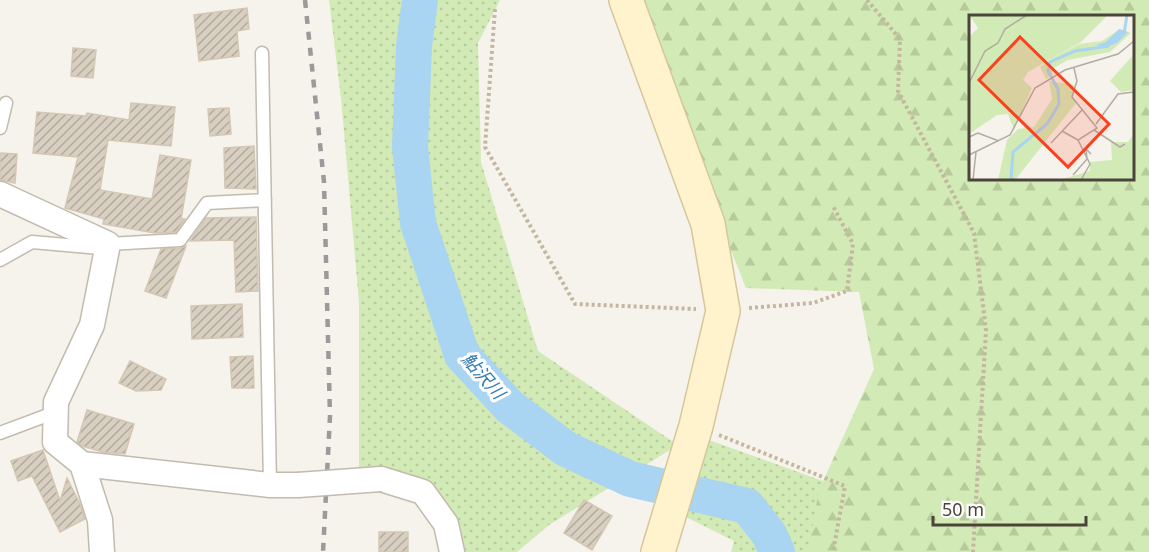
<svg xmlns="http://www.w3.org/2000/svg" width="1149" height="552" viewBox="0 0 1149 552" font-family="'Noto Sans','Noto Sans JP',sans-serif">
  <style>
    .grass { fill: url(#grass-dots) }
    .forest { fill: url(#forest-firs); fill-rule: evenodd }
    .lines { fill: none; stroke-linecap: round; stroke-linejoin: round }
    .river { stroke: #a9d4f2; stroke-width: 36 }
    .building { fill: url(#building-hatch); stroke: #d3c7b4; stroke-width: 1.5 }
    .lane-casing { stroke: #c2bbae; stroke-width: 15 }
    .street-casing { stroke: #c2bbae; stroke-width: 27 }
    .secondary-casing { stroke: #d6c79b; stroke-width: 36 }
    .path { stroke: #c4b79f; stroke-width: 4; stroke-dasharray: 3 3; stroke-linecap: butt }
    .lane { stroke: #fff; stroke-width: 12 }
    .street { stroke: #fff; stroke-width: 24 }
    .secondary { stroke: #fff3cd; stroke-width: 33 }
    .rail { stroke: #9a9a9a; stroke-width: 4.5; stroke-dasharray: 8 8; stroke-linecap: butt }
    .street-bridge-casing { stroke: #c2bbae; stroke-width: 27; stroke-linecap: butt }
    .street-bridge { stroke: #fff; stroke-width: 24 }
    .labels { text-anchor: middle; stroke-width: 6; stroke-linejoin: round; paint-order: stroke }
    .water-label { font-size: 18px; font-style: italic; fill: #2e7ab2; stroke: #fff }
    .inset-river { fill: none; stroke: #a9d4f2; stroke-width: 3 }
    .inset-road { fill: none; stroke: #b2ada4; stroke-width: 1.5 }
    .view { fill: #fc3f1d; fill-opacity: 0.15; stroke: #fc3f1d; stroke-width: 3 }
    .inset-edge { fill: none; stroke: #4b4439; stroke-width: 3 }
  </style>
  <defs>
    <pattern id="grass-dots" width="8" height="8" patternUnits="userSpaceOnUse" patternTransform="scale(1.5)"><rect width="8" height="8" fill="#d2eab5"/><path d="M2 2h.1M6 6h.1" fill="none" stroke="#b6ca9c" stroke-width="1.8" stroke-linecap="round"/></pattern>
    <pattern id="forest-firs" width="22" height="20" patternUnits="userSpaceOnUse" patternTransform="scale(1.5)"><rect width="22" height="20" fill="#d2eab5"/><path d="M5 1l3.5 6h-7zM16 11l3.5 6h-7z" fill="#b6ca9c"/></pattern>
    <pattern id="building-hatch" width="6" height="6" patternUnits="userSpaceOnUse" patternTransform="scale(1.5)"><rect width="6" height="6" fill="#d8cfc1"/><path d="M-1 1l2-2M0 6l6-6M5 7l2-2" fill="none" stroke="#b1aa9e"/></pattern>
  </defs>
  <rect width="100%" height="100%" fill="#f6f3ec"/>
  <path class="grass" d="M329,0H500L478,43L481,162L538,351L678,445L549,525L517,552H451L423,492L359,476V302L341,98Z
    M709,440L823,481L809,552H731L734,541L686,517Z"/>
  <path class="forest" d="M631,0H1149V552H808L819,490L874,369L859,292L746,288ZM970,16H1132V178H970Z"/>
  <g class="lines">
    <path class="river" d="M420,0L414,46L410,147L418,223L462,355L510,407L566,449L630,479L747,506L769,534L777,552"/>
  </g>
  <path class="building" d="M247,8L249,29L237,31L239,56L199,61L194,15Z
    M73,48L96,50L93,78L71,76Z
    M131,103L175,107L171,146L108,140L100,190L152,199L160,155L191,160L181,219H185L176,232L155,233L103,224L104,219L65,208L78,157L33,153L37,112L86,116L87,113L129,120Z
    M229,108L231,134L210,136L208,109Z
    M254,146L256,189L225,188L224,148Z
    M0,153L17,154L15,183L0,180Z
    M256,217L258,291L236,292L234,240L190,241L206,218Z
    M186,246L166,298L145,291L161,249L180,248Z
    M242,304L243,337L192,339L191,306Z
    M253,356L254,388H232L230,357Z
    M130,361L166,379L161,390L136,391L119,383Z
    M87,410L134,424L125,454L103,452L82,446L77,442Z
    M43,450L60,501L67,478L80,504L85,519L60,532L32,476L18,481L11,461Z
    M584,500L612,516L592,550L564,533Z
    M379,532H408V552H379Z"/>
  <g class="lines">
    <g class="lane-casing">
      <path id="lane" d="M262,53L270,485
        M0,128L6,103
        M108,244L180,240L207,203L265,200
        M0,260L32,242L100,248
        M0,433L56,412"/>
    </g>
    <g class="street-casing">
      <path id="street" d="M0,194L108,244L92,325L56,402L55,442L82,464L270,485H298
        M82,464L100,520L102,552
        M381,479L423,492L446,524L452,552"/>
    </g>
    <g class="secondary-casing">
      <path id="secondary" d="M626,0L708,224L723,311L696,426L658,552"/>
    </g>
    <path class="path" d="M867,0L900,39L898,91L974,233L986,330L973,552
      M495,9L485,147L575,304L696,309
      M749,308L813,303L847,291L853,244L833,206
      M719,435L845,486L833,552"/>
    <use href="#lane" class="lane"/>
    <use href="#street" class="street"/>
    <use href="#secondary" class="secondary"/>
    <path class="rail" d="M305,0L324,182L330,416L323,552"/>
    <g class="street-bridge-casing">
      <path id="street-bridge" d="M298,485L381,479"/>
    </g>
    <use href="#street-bridge" class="street-bridge"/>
  </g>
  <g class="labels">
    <g class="water-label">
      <text transform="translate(483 376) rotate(49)" y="6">鮎沢川</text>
    </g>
  </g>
  <g transform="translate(969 15)">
    <rect width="165" height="165" fill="#f6f3ec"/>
    <path d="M151,14L162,18L141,37L99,45L83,54L84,60L77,64L71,52L84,43L110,29L133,26ZM80,66L107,70L103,82L107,88L46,165H29L38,125L49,114L65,112L83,84Z" fill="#d2eab5"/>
    <path d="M0,0H138V1L112,27L59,57L54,65L63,73L45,115L39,99L28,100L0,119V22L9,13ZM165,39V75L152,77L141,66ZM165,118V165H90L121,156V147L143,145L142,127H159Z" fill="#d2eab5"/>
    <path d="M150,14L159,17L148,28L137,32L127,30L137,27Z" fill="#a9d4f2"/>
    <path class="inset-river" d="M155,19L158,0M42,165L44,137L78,109L90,89L89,74L79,56L81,47L106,36L140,31"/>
    <path class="inset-road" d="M105,53L108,66L103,82L128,113L109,125L121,149L112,165M0,68L16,36L29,28L36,14L58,0M127,109L149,79L165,77M125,115L151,132L156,129M93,116L109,125M0,122L9,118L30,126M82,128L114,94M0,140L41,120L66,73L96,55L149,39L165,26M104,160L118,144L117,134L122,139M4,165L7,137"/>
    <path class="view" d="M51,22L140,109L99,152L10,65Z"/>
    <rect width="165" height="165" class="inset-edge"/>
  </g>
  <path d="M933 516v9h153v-9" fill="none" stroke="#4b4439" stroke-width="3"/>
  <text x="942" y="516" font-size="18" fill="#4b4439" stroke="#ffffff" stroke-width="4.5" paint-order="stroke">50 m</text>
</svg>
